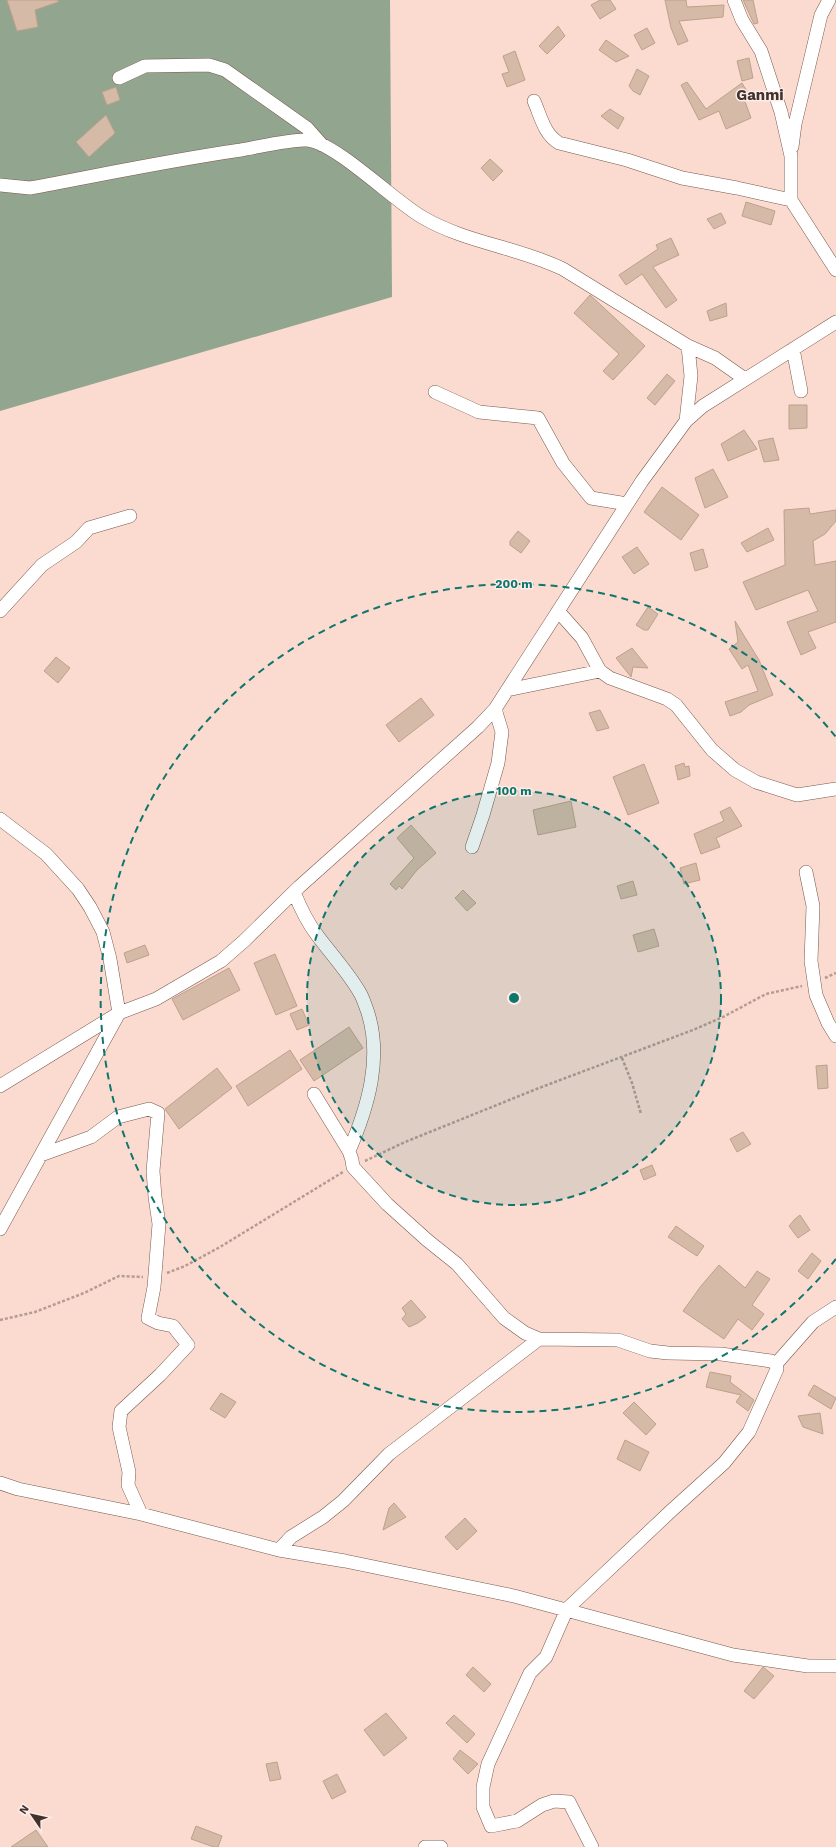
<svg xmlns="http://www.w3.org/2000/svg" width="836" height="1847" viewBox="0 0 836 1847" font-family="'Work Sans',sans-serif">
  <style>
    .forest { fill: #92a68f }
    .building { fill: #d5baa8; stroke: #bfa08a }
    .lines { fill: none; stroke-linecap: round; stroke-linejoin: round }
    .street-casing { stroke: #79584c; stroke-width: 14 }
    .path { stroke: #b59b93; stroke-width: 2.5; stroke-dasharray: 3 2; stroke-linecap: butt }
    .street { stroke: #fff; stroke-width: 13 }
    .ring { fill: none; stroke: #0f766e; stroke-width: 2; stroke-dasharray: 7 5 }
    .labels { text-anchor: middle; stroke-width: 3; stroke-linejoin: round; paint-order: stroke }
    .quarter-label { font-size: 15px; font-weight: bold; fill: #41322d; stroke: #fdece7 }
    .centre { fill: #0f766e; stroke: #fdece7; stroke-width: 2 }
    .ring-label { font-size: 12px; text-anchor: middle; font-weight: bold; fill: #0f766e; stroke: #fdece7; stroke-width: 3; stroke-linejoin: round; paint-order: stroke }
  </style>
  <rect width="100%" height="100%" fill="#fbdbd0"/>
  <path class="forest" d="M0,0H390L392,297L0,411Z"/>
  <path class="building" d="M7,0H58V2L35,10L38,27L17,31Z
    M600,0H610L616,9L600,19L591,5Z
    M665,0H686L687,7L724,5L723,17L679,21L688,41L678,45L671,28Z
    M743,0H753L758,23L754,24Z
    M558,26L565,36L547,54L539,46Z
    M647,28L655,43L642,50L634,35Z
    M606,40L629,56L616,62L599,50Z
    M515,51L525,80L507,87L502,74L509,72L503,56Z
    M749,58L753,78L742,81L737,61Z
    M637,69L649,76L640,95L633,91L629,86Z
    M687,82L706,109L742,83L748,93L743,96L751,118L726,129L719,111L699,120L681,85Z
    M116,87L120,100L107,105L102,92Z
    M610,109L624,118L618,129L601,116Z
    M106,115L115,133L89,157L76,142Z
    M490,159L503,171L493,181L481,168Z
    M746,202L775,211L771,225L742,216Z
    M721,213L726,223L714,229L707,219Z
    M671,238L679,255L653,267L677,300L666,308L642,274L626,285L619,275L658,249L656,245Z
    M590,295L645,346L613,380L603,371L619,354L574,313Z
    M726,303L727,316L710,321L707,311Z
    M667,374L675,381L655,405L647,398Z
    M789,405H807V428L789,429Z
    M744,430L757,449L728,461L721,444Z
    M773,438L779,460L764,462L758,441Z
    M713,469L728,497L705,508L695,478Z
    M662,487L699,515L681,540L644,512Z
    M809,508L810,514L836,510V521L825,534L813,541L815,565L836,561V622L808,632L816,648L801,655L787,622L818,611L808,590L756,610L743,582L785,565L784,510Z
    M768,528L774,540L747,552L741,543Z
    M518,531L530,541L521,553L510,545V541Z
    M637,547L649,564L634,574L622,557Z
    M703,549L708,567L695,571L690,553Z
    M648,607L658,614L648,630H644L636,625Z
    M735,621L759,660L773,695L749,705L741,712L730,716L725,702L758,691L748,665L742,669L729,649L738,642Z
    M632,648L648,668L633,667L631,677L616,658Z
    M56,657L70,668L58,683L44,671Z
    M421,698L434,715L399,742L386,725Z
    M600,710L609,728L597,731L589,713Z
    M684,763L685,767L689,766L690,776L678,780L675,766Z
    M644,764L659,803L628,815L613,777Z
    M571,801L576,827L538,835L533,810Z
    M730,807L742,826L716,838L720,847L701,854L694,834L724,821L720,812Z
    M411,825L436,853L417,870L402,889L399,886L396,890L390,884L414,858L397,838Z
    M696,863L700,880L684,884L680,868Z
    M633,881L637,895L621,899L617,886Z
    M463,890L476,903L467,911L455,898Z
    M654,929L659,946L638,952L633,935Z
    M145,945L149,955L127,963L124,953Z
    M275,954L297,1006L276,1015L254,963Z
    M229,968L240,990L183,1020L172,999Z
    M302,1009L309,1025L297,1030L290,1014Z
    M349,1027L363,1048L314,1081L300,1060Z
    M290,1050L302,1069L248,1106L236,1086Z
    M827,1065L828,1088L818,1089L816,1066Z
    M217,1068L232,1088L179,1129L165,1109Z
    M743,1132L751,1144L737,1152L730,1139Z
    M652,1165L656,1175L644,1180L640,1170Z
    M800,1215L810,1230L798,1238L789,1226L795,1219Z
    M676,1226L704,1246L697,1256L668,1237Z
    M812,1253L821,1261L808,1279L798,1271Z
    M719,1265L745,1288L757,1271L770,1279L752,1305L764,1314L752,1330L738,1319L724,1339L683,1311L701,1286Z
    M411,1300L426,1317L418,1323L409,1327L402,1319L406,1314L402,1308Z
    M710,1372L731,1376L730,1382L754,1400L748,1411L736,1402L741,1395L706,1387Z
    M814,1385L836,1398L831,1409L808,1395Z
    M221,1393L236,1402L225,1418L210,1409Z
    M634,1402L656,1424L646,1435L623,1413Z
    M820,1413L823,1434L803,1427L798,1416Z
    M625,1440L649,1452L640,1471L617,1459Z
    M394,1503L406,1517L383,1530L389,1508Z
    M465,1518L477,1531L457,1550L445,1537Z
    M473,1667L491,1684L484,1692L466,1675Z
    M763,1667L774,1676L754,1699L744,1691Z
    M386,1713L407,1738L384,1756L364,1730Z
    M454,1715L475,1734L467,1743L446,1723Z
    M460,1750L478,1764L468,1774L453,1759Z
    M277,1762L281,1779L270,1781L266,1764Z
    M337,1774L346,1792L332,1799L323,1781Z
    M196,1826L222,1836L218,1847H214L191,1839Z
    M36,1830L48,1847H11Z"/>
  <g class="lines">
    <g class="street-casing">
      <path id="street" d="M734,0L742,20L761,51L781,112L791,156V200L836,270
        M119,78L145,66L209,65L225,70L307,128L322,145
        M534,101C541,117 544,134 559,143L627,160L682,178L737,188L791,200
        M792,147L795,124L821,15L829,0
        M0,185L30,188C100,175 171,160 241,150C259,147 291,139 307,140C335,142 394,201 422,217C466,243 518,247 563,269L688,346L715,358L745,379
        M793,349L801,391
        M435,392L479,412L538,418L563,463L591,498L627,504
        M686,421L691,376L688,346
        M0,611L42,565L76,542L89,528L130,516
        M558,611L582,638L600,671L610,678L667,699L676,705L712,750L735,770L756,782L797,795L836,789
        M507,690L600,671
        M0,819L46,854L78,889L90,907L103,932L110,959L119,1013L0,1229
        M472,847L483,815L498,763L502,732L495,709
        M806,872L813,906L811,961L816,995L828,1023L836,1036
        M294,892C300,907 307,922 317,935C331,954 348,972 360,993C363,998 365,1005 367,1010C383,1057 368,1107 349,1151
        M0,1086L119,1013L156,999L221,961L244,941L299,887L478,727L495,709L642,481L686,421L703,406L836,322
        M314,1094L349,1151L352,1160L353,1167L387,1204L427,1240L457,1264L504,1318L525,1333L539,1339L618,1340L650,1351L668,1353L721,1354L771,1361L776,1364L777,1369L749,1432L724,1463L672,1510L567,1609L546,1657L530,1673L488,1764L483,1787V1807L491,1826L517,1821L542,1805L554,1801L569,1802L592,1847
        M41,1155L91,1137L118,1117L149,1109L158,1113L153,1171L155,1197L159,1224L154,1287L148,1318L158,1323L173,1326L188,1345L160,1375L121,1411L119,1427L129,1472L128,1485L141,1514
        M776,1364L813,1322L836,1307
        M0,1483L18,1489L141,1514L279,1550L345,1561L514,1596L733,1655L808,1666H836
        M279,1550L291,1537L323,1517L343,1501L389,1454L539,1339
        M425,1847H441"/>
    </g>
    <path class="path" d="M825,978L836,973
      M622,1058L632,1083L641,1114
      M365,1161L405,1142L539,1088L693,1030L723,1017L766,994L802,986
      M167,1273L185,1266L220,1247L343,1172
      M0,1320L35,1312L84,1293L119,1276L143,1277"/>
    <use href="#street" class="street"/>
  </g>
  <circle cx="514" cy="998" r="207" fill="#0f766e" fill-opacity=".12"/>
  <g class="ring">
    <circle cx="514" cy="998" r="207"/>
    <path d="M836 1259A414 414 0 1 1 836 737"/>
  </g>
  <g class="labels">
    <g class="quarter-label">
      <text x="760" y="100">Ganmi</text>
    </g>
  </g>
  <circle cx="514" cy="998" r="6" class="centre"/>
  <g class="ring-label">
    <text x="514" y="588">200 m</text>
    <text x="514" y="795">100 m</text>
  </g>
  <g transform="translate(32 1815) rotate(304)" stroke="#fdece7" stroke-width="3" paint-order="stroke">
  <path d="M0-3L7 15L0 10L-7 15Z" fill="#41322d"/>
  <text y="-6" font-size="11" font-weight="bold" text-anchor="middle" fill="#41322d">N</text>
  </g>
</svg>
